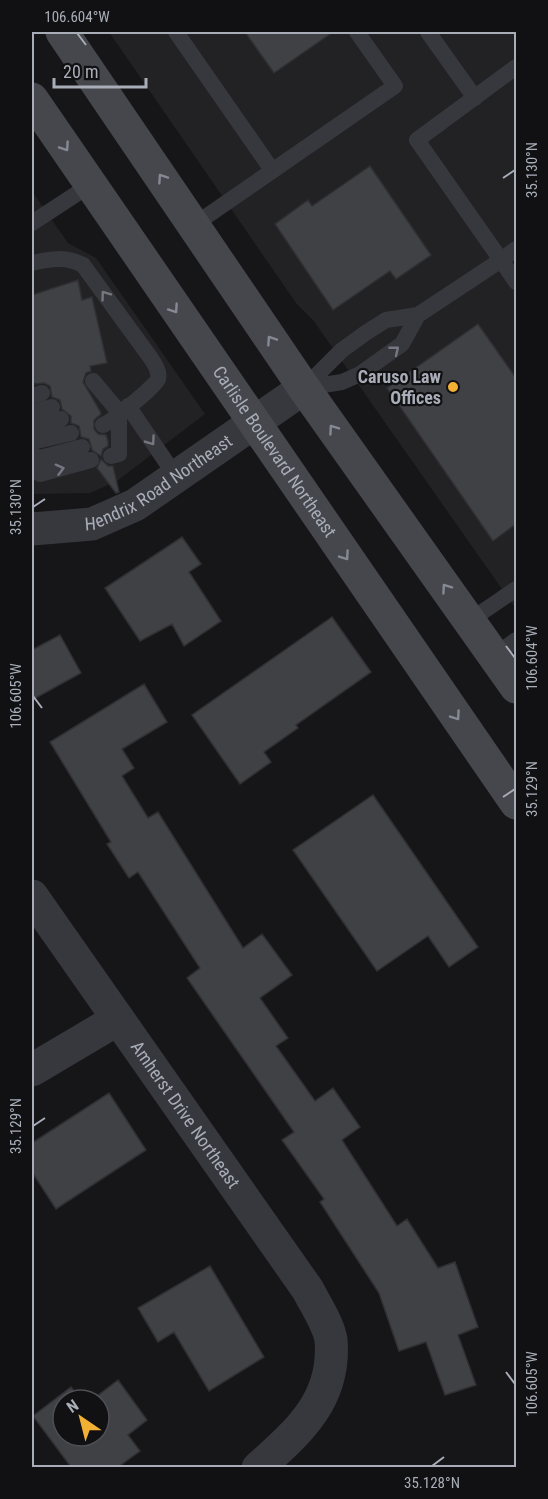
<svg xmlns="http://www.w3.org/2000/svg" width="548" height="1499" viewBox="0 0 548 1499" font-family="'Roboto Condensed',sans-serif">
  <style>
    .built { fill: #222225 }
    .building { fill: #404145; stroke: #303034; stroke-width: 1.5 }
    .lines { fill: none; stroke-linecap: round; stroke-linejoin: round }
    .service { stroke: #37383d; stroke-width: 16 }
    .minor { stroke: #37383d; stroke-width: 33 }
    .secondary { stroke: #45474d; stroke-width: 33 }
    .oneway { stroke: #858993 }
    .oneway2 { stroke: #757881 }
    .ticks { fill: none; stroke: #a8adb8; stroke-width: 2 }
    .poi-dot { fill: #f2b134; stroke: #111113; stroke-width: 2 }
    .labels { text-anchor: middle; stroke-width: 4.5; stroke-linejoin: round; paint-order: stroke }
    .poi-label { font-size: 18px; font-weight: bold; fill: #a8adb8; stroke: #111113; text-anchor: end }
    .street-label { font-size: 18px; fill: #a8adb8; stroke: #111113 }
    .neatline { fill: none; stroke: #a8adb8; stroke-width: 2 }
    .ticks-label { font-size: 15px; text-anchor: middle; fill: #a8adb8 }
  </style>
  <rect width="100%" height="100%" fill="#161618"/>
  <path class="built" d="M109,32H516V609L313,320L296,303Z
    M32,191L68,243L96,258L205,414L117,481L90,493L32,494Z"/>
  <path class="building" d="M245,32H333L274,73Z
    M370,166L431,255L396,279L390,271L333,310L275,224L308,200L312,206Z
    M78,280L82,300L92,297L107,363L90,366L91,371L86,373L83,382L100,411L101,414L94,420V429L98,434L106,435L108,441V446L103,449L101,456L92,450L89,439L81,437L79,426L71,423V416L62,409L60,400L52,397L50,386L44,383L35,384L32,380V295Z
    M478,324L516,378V524L493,541L387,388Z
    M101,459L108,466H113L119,492L116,493L97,468Z
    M182,537L201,564L189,572L221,621L184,646L172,624L140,641L105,588Z
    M332,617L371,672L296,725L298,728L264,752L271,762L240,784L192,715Z
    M60,635L81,673L32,700V650Z
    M144,684L167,722L122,749L134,768L122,776L148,818L158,812L243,948L262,934L292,975L260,998L288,1038L276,1046L315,1101L333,1088L360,1127L342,1140L397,1226L407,1219L438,1268L455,1262L478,1327L458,1335L476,1385L445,1395L426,1342L399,1351L379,1293L320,1202L324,1199L282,1140L294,1132L187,978L200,968L138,872L129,878L107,844L111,842L50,742Z
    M373,795L478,947L449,967L428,936L377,971L293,850Z
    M109,1093L146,1150L56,1209L32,1172V1143Z
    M210,1266L264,1357L209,1391L174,1332L158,1342L138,1308Z
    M118,1380L147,1420L128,1435L140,1451L118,1467H71L33,1416L71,1387L81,1400H63V1436H99V1400H92Z"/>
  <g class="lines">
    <path class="service" d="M176,32L272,170
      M428,32L475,98
      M516,67L417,140L501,260L516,249
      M32,223L90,185
      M194,225L395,86L357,32
      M32,263C50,259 65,256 83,265L150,357C154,363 160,371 158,379C156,386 110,423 103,425
      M93,381L119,412V454L111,456
      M304,388L342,350L367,332L386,320L418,315L501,260L516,282
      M304,388L342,382L360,374L402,344L418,315
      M32,396L42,393
      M128,406L175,475
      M32,413L52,407
      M32,427L61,419
      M32,442L71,433
      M32,455L40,458L82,447
      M32,467L40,474L91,460
      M469,621L516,589
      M494,656L516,640"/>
    <g class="minor">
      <path id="s1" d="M32,529L92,524L135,505L304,388"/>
      <path id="s2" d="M32,896L308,1290C315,1304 329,1325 331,1340C336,1400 298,1432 258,1468"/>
      <path d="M32,1070L118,1019"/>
    </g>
    <g class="secondary">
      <path d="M62,32L304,388L516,687"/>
      <path id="s3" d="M32,99L516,803"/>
    </g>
  </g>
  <defs><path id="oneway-chevron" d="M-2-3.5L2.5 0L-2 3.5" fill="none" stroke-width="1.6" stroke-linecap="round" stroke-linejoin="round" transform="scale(1.5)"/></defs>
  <g class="oneway">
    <use href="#oneway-chevron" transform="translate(65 147) rotate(56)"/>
    <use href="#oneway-chevron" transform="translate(162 178) rotate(-124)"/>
    <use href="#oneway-chevron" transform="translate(174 309) rotate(56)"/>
    <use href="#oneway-chevron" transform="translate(271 340) rotate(-124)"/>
    <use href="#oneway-chevron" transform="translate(333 429) rotate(-125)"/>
    <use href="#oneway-chevron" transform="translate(345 556) rotate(55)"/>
    <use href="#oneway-chevron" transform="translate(446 588) rotate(-125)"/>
    <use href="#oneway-chevron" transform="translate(456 716) rotate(55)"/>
  </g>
  <g class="oneway2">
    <use href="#oneway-chevron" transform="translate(105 295) rotate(-126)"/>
    <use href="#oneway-chevron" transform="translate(395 350) rotate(-39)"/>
    <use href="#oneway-chevron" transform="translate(151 441) rotate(55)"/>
    <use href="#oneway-chevron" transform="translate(60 469) rotate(-15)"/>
  </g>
  <path class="ticks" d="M77,33L86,45M503,178L515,170M33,507L45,499M506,646L515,658M33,696L42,708M503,797L515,789M33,1126L45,1118M506,1372L515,1384M432,1466L444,1457"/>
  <circle class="poi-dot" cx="453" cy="387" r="6"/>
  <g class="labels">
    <g class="poi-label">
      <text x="441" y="383">Caruso Law<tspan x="441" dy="21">Offices</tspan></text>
    </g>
    <g class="street-label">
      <text dy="6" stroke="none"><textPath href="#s3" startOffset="428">Carlisle Boulevard Northeast</textPath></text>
      <text dy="6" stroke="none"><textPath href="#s1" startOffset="138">Hendrix Road Northeast</textPath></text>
      <text dy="6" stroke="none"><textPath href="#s2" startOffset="267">Amherst Drive Northeast</textPath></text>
    </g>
  </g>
  <rect width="548" height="1499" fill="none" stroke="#111113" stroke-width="66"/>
  <g transform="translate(81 1418) rotate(325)"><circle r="28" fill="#111113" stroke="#4d4f55" stroke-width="1.5"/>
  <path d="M0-4.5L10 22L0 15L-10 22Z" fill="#f2b134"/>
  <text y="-9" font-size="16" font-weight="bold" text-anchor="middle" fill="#a8adb8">N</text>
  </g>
  <path d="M54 78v9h92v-9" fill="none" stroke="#a8adb8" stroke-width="3"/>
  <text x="63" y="78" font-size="18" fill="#a8adb8" stroke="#111113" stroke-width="4.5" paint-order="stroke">20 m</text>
  <rect x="33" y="33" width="482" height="1433" class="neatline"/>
  <g class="ticks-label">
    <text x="77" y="22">106.604°W</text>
    <text transform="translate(532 170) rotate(-90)" y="5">35.130°N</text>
    <text transform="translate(16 507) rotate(-90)" y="5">35.130°N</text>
    <text transform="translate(532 658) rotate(-90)" y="5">106.604°W</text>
    <text transform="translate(16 696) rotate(-90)" y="5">106.605°W</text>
    <text transform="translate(532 789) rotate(-90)" y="5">35.129°N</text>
    <text transform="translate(16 1126) rotate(-90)" y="5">35.129°N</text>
    <text transform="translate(532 1384) rotate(-90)" y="5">106.605°W</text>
    <text x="432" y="1488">35.128°N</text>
  </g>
</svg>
